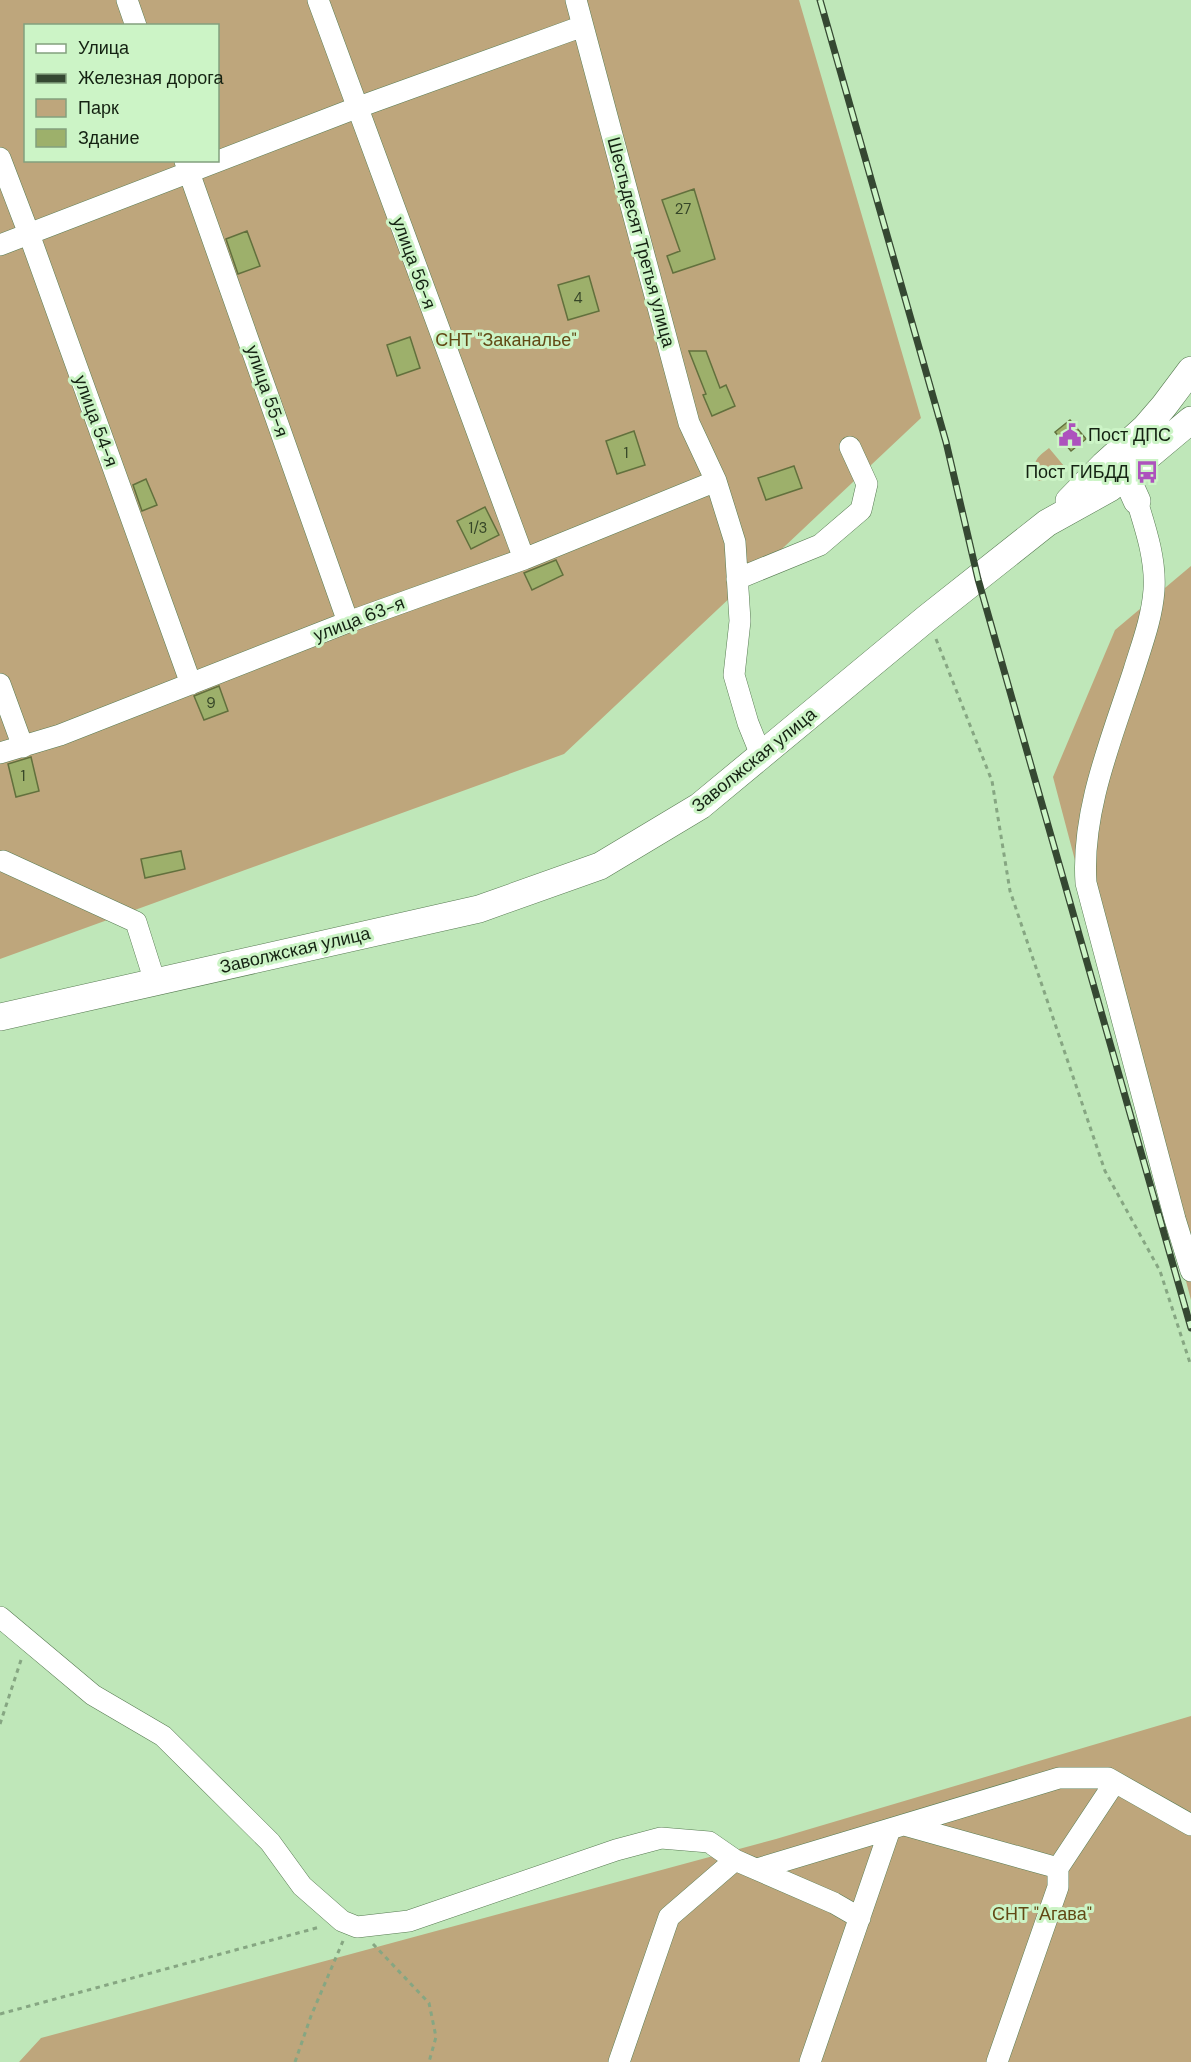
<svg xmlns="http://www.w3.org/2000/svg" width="1191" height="2062" viewBox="0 0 1191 2062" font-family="'DM Sans',sans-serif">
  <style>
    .green { fill: #bea67c; fill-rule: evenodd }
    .building { fill: #9db06b; stroke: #62703d; stroke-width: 1.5 }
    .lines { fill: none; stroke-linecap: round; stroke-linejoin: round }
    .minor-casing { stroke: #577b52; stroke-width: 22 }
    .major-casing { stroke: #577b52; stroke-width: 28 }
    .path { stroke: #86a682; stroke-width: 3; stroke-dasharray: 4.5 4.5; stroke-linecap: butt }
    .minor { stroke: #fff; stroke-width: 21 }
    .major { stroke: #fff; stroke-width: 27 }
    .rail-casing { stroke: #354832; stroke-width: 7 }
    .rail { stroke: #ccf4c6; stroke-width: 4.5; stroke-dasharray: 14; stroke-linecap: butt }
    .labels { text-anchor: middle; stroke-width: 6; stroke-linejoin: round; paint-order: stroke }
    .number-label { font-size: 15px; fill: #364628 }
    .street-label { font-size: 18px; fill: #142212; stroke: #ccf4c6 }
    .park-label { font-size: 18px; fill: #624915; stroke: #ccf4c6 }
    .poi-label { font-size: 18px; fill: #142212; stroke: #ccf4c6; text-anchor: start }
  </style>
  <rect width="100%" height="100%" fill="#bfe7b9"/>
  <path class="green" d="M0,0H799L921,418L564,754L0,959ZM26,26H218V160H26Z
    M1049,448L1064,466L1042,481H1037L1034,478C1034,460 1035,459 1049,448Z
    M1191,566V1300L1053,777L1115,630Z
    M1191,1716V2062H19L41,2038L776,1839Z"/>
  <path class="building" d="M694,189L715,259L673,273L667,256L680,251L662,200Z
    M247,231L260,266L238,274L226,239Z
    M589,276L599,311L568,320L558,285Z
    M410,337L420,368L397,376L387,345Z
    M689,351H706L720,388L726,385L735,406L712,416L703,395L706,394Z
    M1070,420L1086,439L1071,451L1055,432Z
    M634,431L645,465L617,474L606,441Z
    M794,466L802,488L766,500L758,478Z
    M146,479L157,505L142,511L133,485Z
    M485,507L499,535L471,549L457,521Z
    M556,560L563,575L532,590L524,573Z
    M219,686L228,711L204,720L194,696Z
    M31,757L39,791L16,797L8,764Z
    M181,851L185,869L145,878L141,859Z"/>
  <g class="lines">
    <g class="minor-casing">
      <path id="minor" d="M127,0L136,26
        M318,0L524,559
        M576,0L689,423L716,481L735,542L740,621L734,675L748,723L761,755
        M0,158L29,234L191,684
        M185,161L348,622
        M0,245L356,108L583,26
        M1137,501C1146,530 1156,560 1154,590C1152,618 1142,644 1134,670C1112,738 1081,811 1086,883L1175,1219L1191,1271
        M737,579L820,545L861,510L867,484L850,447
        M0,684L23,747
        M0,753L60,735L348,622L524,559L716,481
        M3,861L136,922L155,982
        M0,1617L93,1695L163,1736L270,1842L302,1886L342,1921L357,1927L409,1921L616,1850L661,1838L709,1842L735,1860L834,1903L860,1918
        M904,1825L1058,1868
        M757,1869L1059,1778H1108L1191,1825
        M619,2062L669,1917L735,1860
        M810,2062L890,1829
        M997,2062L1058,1887V1868L1115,1782"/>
    </g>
    <g class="major-casing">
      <path id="major" d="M1119,461L1137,501
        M1069,501L1104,465L1145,428L1164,406L1191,370
        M0,1017L479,909L600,866L700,806L927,618L1047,523L1110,488L1191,420"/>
    </g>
    <path class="path" d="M936,639L992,781L1010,891L1105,1171L1160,1271L1191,1366
      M0,1724L21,1660
      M373,1944L429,2003L436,2037L429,2062
      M0,2014L320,1927
      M295,2062L311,2016L343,1941"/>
    <use href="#minor" class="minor"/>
    <use href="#major" class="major"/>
    <g class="rail-casing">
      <path id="rail" d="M820,0L946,442L978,579L1191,1328"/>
    </g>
    <use href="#rail" class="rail"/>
  </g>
  <defs>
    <g id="civic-bare" transform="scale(1.8)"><path d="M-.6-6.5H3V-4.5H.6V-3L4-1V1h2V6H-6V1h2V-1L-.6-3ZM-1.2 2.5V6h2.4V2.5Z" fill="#ad52bd" stroke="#ccf4c6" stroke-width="2.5" paint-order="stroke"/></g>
    <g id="bus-bare" transform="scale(1.8)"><path d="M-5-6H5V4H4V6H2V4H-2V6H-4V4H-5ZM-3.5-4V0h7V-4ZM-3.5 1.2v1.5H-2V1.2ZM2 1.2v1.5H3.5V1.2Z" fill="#ad52bd" stroke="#ccf4c6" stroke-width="2.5" paint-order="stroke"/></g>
  </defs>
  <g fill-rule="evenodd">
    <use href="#civic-bare" x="1070" y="435"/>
    <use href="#bus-bare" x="1147" y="472"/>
  </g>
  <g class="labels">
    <g class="number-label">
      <text x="683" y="214">27</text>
      <text x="578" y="303">4</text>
      <text x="626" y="458">1</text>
      <text x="478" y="533">1/3</text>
      <text x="211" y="708">9</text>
      <text x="23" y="781">1</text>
    </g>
    <g class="street-label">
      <text transform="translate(641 242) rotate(75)" y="6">Шестьдесят Третья улица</text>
      <text transform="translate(414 263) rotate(70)" y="6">улица 56-я</text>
      <text transform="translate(267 391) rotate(71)" y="6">улица 55-я</text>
      <text transform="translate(96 421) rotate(70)" y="6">улица 54-я</text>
      <text transform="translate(359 619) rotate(-21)" y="6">улица 63-я</text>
      <text transform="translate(754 760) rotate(-39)" y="6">Заволжская улица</text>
      <text transform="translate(295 950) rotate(-13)" y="6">Заволжская улица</text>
    </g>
    <g class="park-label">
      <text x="506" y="346">СНТ "Заканалье"</text>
      <text x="1042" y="1920">СНТ "Агава"</text>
    </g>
    <g class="poi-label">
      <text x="1088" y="441">Пост ДПС</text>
      <text x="1129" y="478" text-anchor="end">Пост ГИБДД</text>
    </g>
  </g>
  <rect x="24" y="24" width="195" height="138" fill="#ccf4c6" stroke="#82a07e" stroke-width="1.5"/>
  <rect x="36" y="44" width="30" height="9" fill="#ffffff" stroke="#82a07e" stroke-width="1.5"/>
  <text x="78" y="54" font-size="18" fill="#142212">Улица</text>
  <rect x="36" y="74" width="30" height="9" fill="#354832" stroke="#82a07e" stroke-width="1.5"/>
  <text x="78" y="84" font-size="18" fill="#142212">Железная дорога</text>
  <rect x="36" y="99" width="30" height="18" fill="#bea67c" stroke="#82a07e" stroke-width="1.5"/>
  <text x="78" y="114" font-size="18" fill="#142212">Парк</text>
  <rect x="36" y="129" width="30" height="18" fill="#9db06b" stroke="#82a07e" stroke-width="1.5"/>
  <text x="78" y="144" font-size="18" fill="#142212">Здание</text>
</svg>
